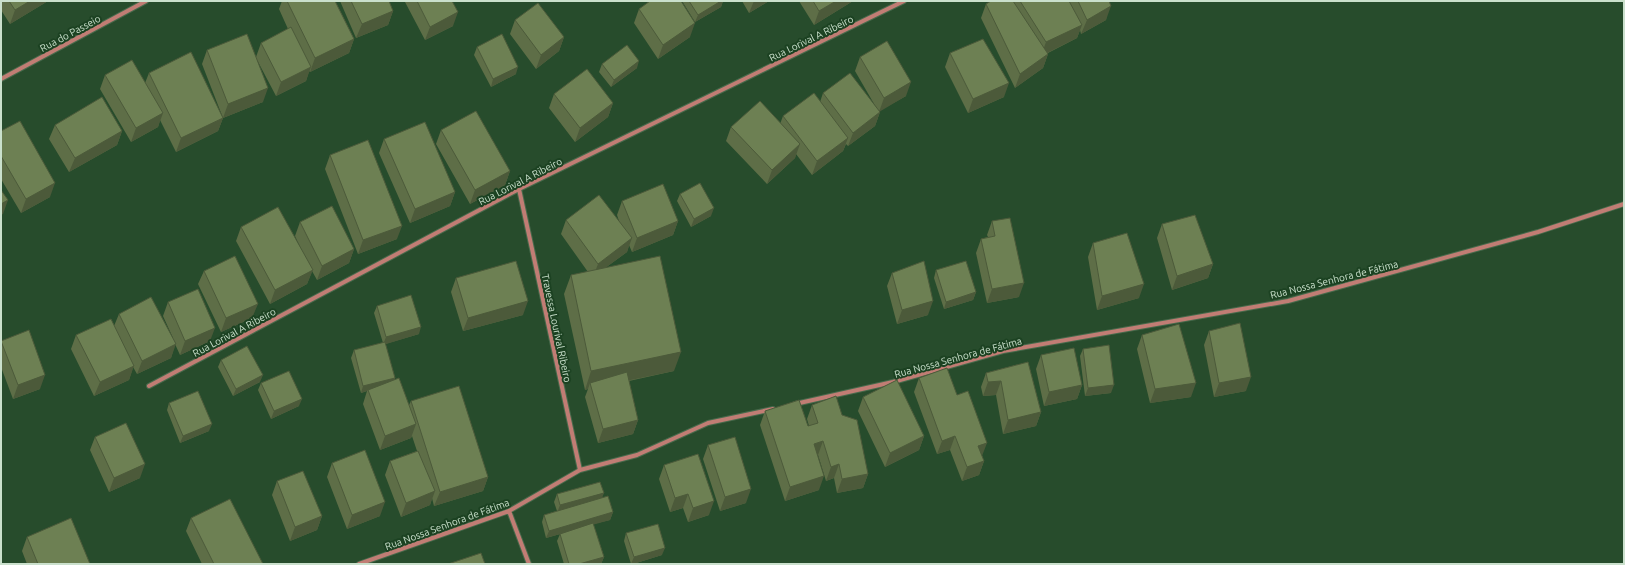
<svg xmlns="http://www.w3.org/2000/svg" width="1625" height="565" viewBox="0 0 1625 565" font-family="Ubuntu,sans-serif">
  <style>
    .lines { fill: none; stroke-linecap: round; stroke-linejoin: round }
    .minor-casing { stroke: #486a4c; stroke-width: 6 }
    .minor { stroke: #c17d74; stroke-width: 4 }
    .wall { fill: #5e6e47 }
    .shaded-wall { fill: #4c5a3a }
    .building { fill: #6d8053; stroke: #4c5a3a }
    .labels { text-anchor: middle; stroke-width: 4; stroke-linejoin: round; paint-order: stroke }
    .street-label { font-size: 10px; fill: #cae0cc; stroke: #1c4222 }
  </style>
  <rect width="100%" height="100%" fill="#274c2c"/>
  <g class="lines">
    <g class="minor-casing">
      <path id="minor" d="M1,79L146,1
        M519,189L580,470
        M149,386L519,189L904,1
        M795,404L893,382L1003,351L1288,301L1538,232L1624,204
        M509,511L529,564
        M359,564L509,511L580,470L637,455L708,423L773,409"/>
    </g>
    <use href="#minor" class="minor"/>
  </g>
  <path class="wall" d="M1,1H48L10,24L1,10Z
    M282,1H335L354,39L349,53L310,72L309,71L306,81L276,96L256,58L263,102L223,118L202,64L207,50L256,57L261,43L288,29L279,9Z
    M340,1H389L393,11L388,25L356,38Z
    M405,1H452L453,26L425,40L405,2Z
    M682,1H723L721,7L695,22Z
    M742,1H769L749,13Z
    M799,1H853L814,25Z
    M991,1H1109L1106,20L1081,34L1080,30L1077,38L1048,53V54L1043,68L1015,88L981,18L986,4Z
    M639,9L690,37L658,59L634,23Z
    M515,20L564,37L559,51L536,69L510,34Z
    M477,47L516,74L491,87L474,55Z
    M950,53L1004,97L968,113L945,67Z
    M860,57L906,96L879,111L880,112L875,126L848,146L846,144L843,151L812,175L796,154L795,158L767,184L726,141L731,127L780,124L783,116L820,102L823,93L877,109L855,71Z
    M602,64L637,68L611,87L599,72Z
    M149,73L223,118L218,131L176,152L160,120L158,127L131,142L100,89L105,75L145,83Z
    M554,94L613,103L608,117L575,142L549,108Z
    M55,125L122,131L117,145L69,172L49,139Z
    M441,130L510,171L505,185L470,204L436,144Z
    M1,131L50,197L21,213L1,179Z
    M384,139L455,192L450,206L410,223L379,153Z
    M330,155L397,239L358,254L325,169Z
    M680,194L711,216L691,227L677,201Z
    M622,201L678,221L673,235L632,252L629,245L627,252L605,268L674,371L629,381L638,420L633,434L598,443L585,397L588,389L585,390L564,294L571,275L588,272L561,234L566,220L619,221L617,215Z
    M992,221L1019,297L987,303L976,253L981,239L988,237L987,235Z
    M300,222L354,249L349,263L317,280L312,271L307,284L270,304L236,241L241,227L302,251L295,236Z
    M1162,224L1213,264L1208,278L1172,290L1157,238Z
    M1093,243L1139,298L1097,310L1088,257Z
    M936,270L976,292L973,300L944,309L934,278Z
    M204,271L252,318L221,332L198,284Z
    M892,273L928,315L897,324L887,286Z
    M456,278L523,315L463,331L451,292Z
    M168,302L210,341L180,355L175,344L171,358L137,374L133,367L129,380L94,396L71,349L76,335L114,326L119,314L173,338L163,316Z
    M377,306L419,334L385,344L395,378L394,380L409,405L411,401L488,477L483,491L434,506L432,498L430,505L401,517L385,475L390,461L417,451L412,436L411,438L380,450L363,404L367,391L361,393L351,358L354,350L383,343L374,313Z
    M1209,331L1246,391L1214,397L1204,345Z
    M1142,335L1191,397L1150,403L1137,349Z
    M1,341L40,389L13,399L1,367Z
    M1083,349L1111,393L1085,396L1080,356Z
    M1041,355L1082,385L1077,399L1044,406L1036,369Z
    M221,360L260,382L233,396L218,367Z
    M1028,362L1041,412L1036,426L1003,434L996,395L983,396L981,387L986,373Z
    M919,378L957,395L984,461L979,475L962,481L950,450L937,454L914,392Z
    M261,383L299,406L271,419L258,390Z
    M863,397L924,436L919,450L885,467L858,411Z
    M169,403L209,431L180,443L167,410Z
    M812,405L842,415L868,474L863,488L837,493L834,478L826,481L818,455L819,490L785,501L760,425L765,411L808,426H809L807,419Z
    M95,437L140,478L109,492L90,450Z
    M708,445L746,503L720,511L703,459Z
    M332,463L380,516L347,529L327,477Z
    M664,465L709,515L688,522L683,508L670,512L659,479Z
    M277,481L322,516L317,530L290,541L272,495Z
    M557,494L602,497L613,512L610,520L593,524L604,557L601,564H564L557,541L560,534L546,538L542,522L544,515L557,511L554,502Z
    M191,518L263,564H202L186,531Z
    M626,533L662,555L633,564H631L624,541Z
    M27,537L90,564H27L22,551Z"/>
  <path class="shaded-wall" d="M30,1H48L10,24L15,10Z
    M721,1H723L721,7L695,22L698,15Z
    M754,1H769L749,13Z
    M836,1H853L814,25L819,11Z
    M1111,6L1106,20L1081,34L1087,20Z
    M393,11L388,25L356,38L362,24Z
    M458,12L453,26L425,40L430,27Z
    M695,23L690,37L658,59L663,45Z
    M1082,25L1077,38L1041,56L1046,42Z
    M564,37L559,51L536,69L541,55Z
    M354,39L349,53L310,72L315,58Z
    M1048,54L1043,68L1015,88L1020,74Z
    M639,61L637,68L611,87L614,80Z
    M311,67L306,81L276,96L281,82Z
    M518,67L516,74L491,87L493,79Z
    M911,82L906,96L879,112L884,98Z
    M1009,83L1004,97L968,113L973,99Z
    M268,88L263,102L223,118L228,104Z
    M613,103L608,117L575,142L580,128Z
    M880,112L875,126L848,146L853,133Z
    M163,113L158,127L131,142L136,128Z
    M223,118L218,131L176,152L181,138Z
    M122,131L117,145L69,172L75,158Z
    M848,138L843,151L812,175L817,161Z
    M800,144L795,158L767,184L772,170Z
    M510,171L505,185L470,204L475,190Z
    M55,183L50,197L21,213L26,199Z
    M455,192L450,206L410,223L415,209Z
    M8,200L3,214L1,215V204Z
    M714,208L711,216L691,227L694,219Z
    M678,221L673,235L632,252L637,238Z
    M402,226L397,239L358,254L363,240Z
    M632,238L627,252L593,277L598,264Z
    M354,249L349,263L317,280L322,266Z
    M1213,264L1208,278L1172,290L1177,276Z
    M313,270L307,284L270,304L275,290Z
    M1024,283L1019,297L987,303L992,289Z
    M1144,284L1139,298L1097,310L1102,296Z
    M976,292L973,300L944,309L946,302Z
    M528,301L523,315L463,331L468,318Z
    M933,301L928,315L897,324L902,310Z
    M258,304L252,318L221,332L226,318Z
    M421,327L419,334L383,345L386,337Z
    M215,328L210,341L180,355L185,341Z
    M176,344L171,358L137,374L142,361Z
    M681,352L674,371L592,388L590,383L588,389L585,390L591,371Z
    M134,366L129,380L94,396L100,382Z
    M45,375L40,389L13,399L18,385Z
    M263,375L260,382L233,396L236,389Z
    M1251,377L1246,391L1214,397L1219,383Z
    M395,378L392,385L368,390L367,391L361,393L363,386Z
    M1001,381L996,395L983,396L988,382Z
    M1196,383L1191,397L1150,403L1155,389Z
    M1082,385L1077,399L1044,406L1049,392Z
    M1114,385L1111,393L1085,396L1088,388Z
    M302,399L299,406L271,419L274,411Z
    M1041,412L1036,426L1003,434L1008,420Z
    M638,420L633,434L598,443L603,429Z
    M212,424L209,431L180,443L183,436Z
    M416,424L411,438L380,450L385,436Z
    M924,436L919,450L885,467L890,453Z
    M955,436L950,450L937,454L942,441Z
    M823,441L818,455L809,458L814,444Z
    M987,443L982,456L978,446Z
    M984,461L979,475L962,481L967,467Z
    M145,464L140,478L109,492L114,478Z
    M839,464L834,478L826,481L831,467Z
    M868,474L863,488L837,493L842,479Z
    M824,476L819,490L785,501L790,487Z
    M488,477L483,491L434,506L440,492Z
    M751,489L746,503L720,511L725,497Z
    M435,491L430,505L401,517L406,503Z
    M604,493L601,501L557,513L560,505Z
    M688,494L683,508L670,512L675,498Z
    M714,501L709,515L688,522L693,508Z
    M385,502L380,516L347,529L352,515Z
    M613,512L610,520L546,538L549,531Z
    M322,516L317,530L290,541L295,527Z
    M665,548L662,555L633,564H631L634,557Z
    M604,557L601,564H579Z"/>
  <path class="building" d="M9,1H30L15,10Z
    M287,1H335L354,39L315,58Z
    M351,1H389L393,11L362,24Z
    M417,1H452L458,12L430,27Z
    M650,1H681L695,23L663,45L639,9Z
    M689,1H721L698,15Z
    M813,1H836L819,11Z
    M991,1H1013L1048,54L1020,74L986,4Z
    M1020,1H1069L1082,25L1046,42Z
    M1078,1H1109L1111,6L1087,20Z
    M538,3L564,37L541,55L515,20Z
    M291,27L311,67L281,82L261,43Z
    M247,34L268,88L228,104L207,50Z
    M502,34L518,67L493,79L477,47Z
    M983,39L1009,83L973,99L950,53Z
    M887,41L911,82L884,98L860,57Z
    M627,45L639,61L614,80L602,64Z
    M191,52L223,118L181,138L149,73Z
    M132,60L163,113L136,128L105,75Z
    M587,69L613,103L580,128L554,94Z
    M850,73L880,112L853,133L823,93Z
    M814,93L848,138L817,161L783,116Z
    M102,97L122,131L75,158L55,125Z
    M760,101L800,144L772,170L731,127Z
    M476,111L510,171L475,190L441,130Z
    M20,121L55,183L26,199L1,156V131Z
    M425,122L455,192L415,209L384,139Z
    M368,140L402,226L363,240L330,155Z
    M700,183L714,208L694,219L680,194Z
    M663,184L678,221L637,238L622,201Z
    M1,190L8,200L1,204Z
    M599,195L632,238L598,264L566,220Z
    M332,206L354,249L322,266L300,222Z
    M278,207L313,270L275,290L241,227Z
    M1195,215L1213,264L1177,276L1162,224Z
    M1010,218L1024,283L992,289L981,239L995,236L992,221Z
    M1127,233L1144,284L1102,296L1093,243Z
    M235,256L258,304L226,318L204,271Z
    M660,256L681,352L591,371L571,275Z
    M516,261L528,301L468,318L456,278Z
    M924,261L933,301L902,310L892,273Z
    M966,261L976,292L946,302L936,270Z
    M198,289L215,328L185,341L168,302Z
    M411,295L421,327L386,337L377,306Z
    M151,297L176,344L142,361L119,314Z
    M111,319L134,366L100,382L76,335Z
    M1240,323L1251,377L1219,383L1209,331Z
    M1179,324L1196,383L1155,389L1142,335Z
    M29,330L45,375L18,385L1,341Z
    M385,342L395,378L363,386L354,350Z
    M1109,345L1114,385L1088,388L1083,349Z
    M247,346L263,375L236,389L221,360Z
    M1074,348L1082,385L1049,392L1041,355Z
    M1028,362L1041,412L1008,420L1001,381L988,382L986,373Z
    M947,368L957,395L968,391L987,443L978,446L984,461L967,467L955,436L942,441L919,378Z
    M289,371L302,399L274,411L261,383Z
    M627,372L638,420L603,429L590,383Z
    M399,378L416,424L385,436L368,390Z
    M897,380L924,436L890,453L863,397Z
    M459,386L488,477L440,492L411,401Z
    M198,391L212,424L183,436L169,403Z
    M836,396L842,415L857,420L868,474L842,479L839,464L831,467L823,441L814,444L824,476L790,487L765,411L799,400L808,426L818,423L812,405Z
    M126,423L145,464L114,478L95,437Z
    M735,437L751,489L725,497L708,445Z
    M365,450L385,502L352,515L332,463Z
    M418,451L435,491L406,503L390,461Z
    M698,454L714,501L693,508L688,494L675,498L664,465Z
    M303,471L322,516L295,527L277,481Z
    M600,482L604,493L560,505L557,494Z
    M608,496L613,512L549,531L544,515Z
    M230,499L263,564H214L191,518Z
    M71,518L90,564H38L27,537Z
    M593,523L604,557L579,564H569L560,534Z
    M658,524L665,548L634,557L626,533Z
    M481,553L485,564H448Z"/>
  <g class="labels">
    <g class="street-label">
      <text transform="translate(70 33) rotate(-28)" y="4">Rua do Passeio</text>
      <text transform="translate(811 38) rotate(-26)" y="4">Rua Lorival A Ribeiro</text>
      <text transform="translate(520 181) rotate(-27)" y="4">Rua Lorival A Ribeiro</text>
      <text transform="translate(1334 279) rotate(-14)" y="4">Rua Nossa Senhora de Fátima</text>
      <text transform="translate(557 328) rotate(78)" y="4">Travessa Lourival Ribeiro</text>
      <text transform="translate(234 332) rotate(-28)" y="4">Rua Lorival A Ribeiro</text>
      <text transform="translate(958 357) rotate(-15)" y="4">Rua Nossa Senhora de Fátima</text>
      <text transform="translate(447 524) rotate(-20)" y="4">Rua Nossa Senhora de Fátima</text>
    </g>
  </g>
  <rect width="1625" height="565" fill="none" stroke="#cae0cc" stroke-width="4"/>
</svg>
